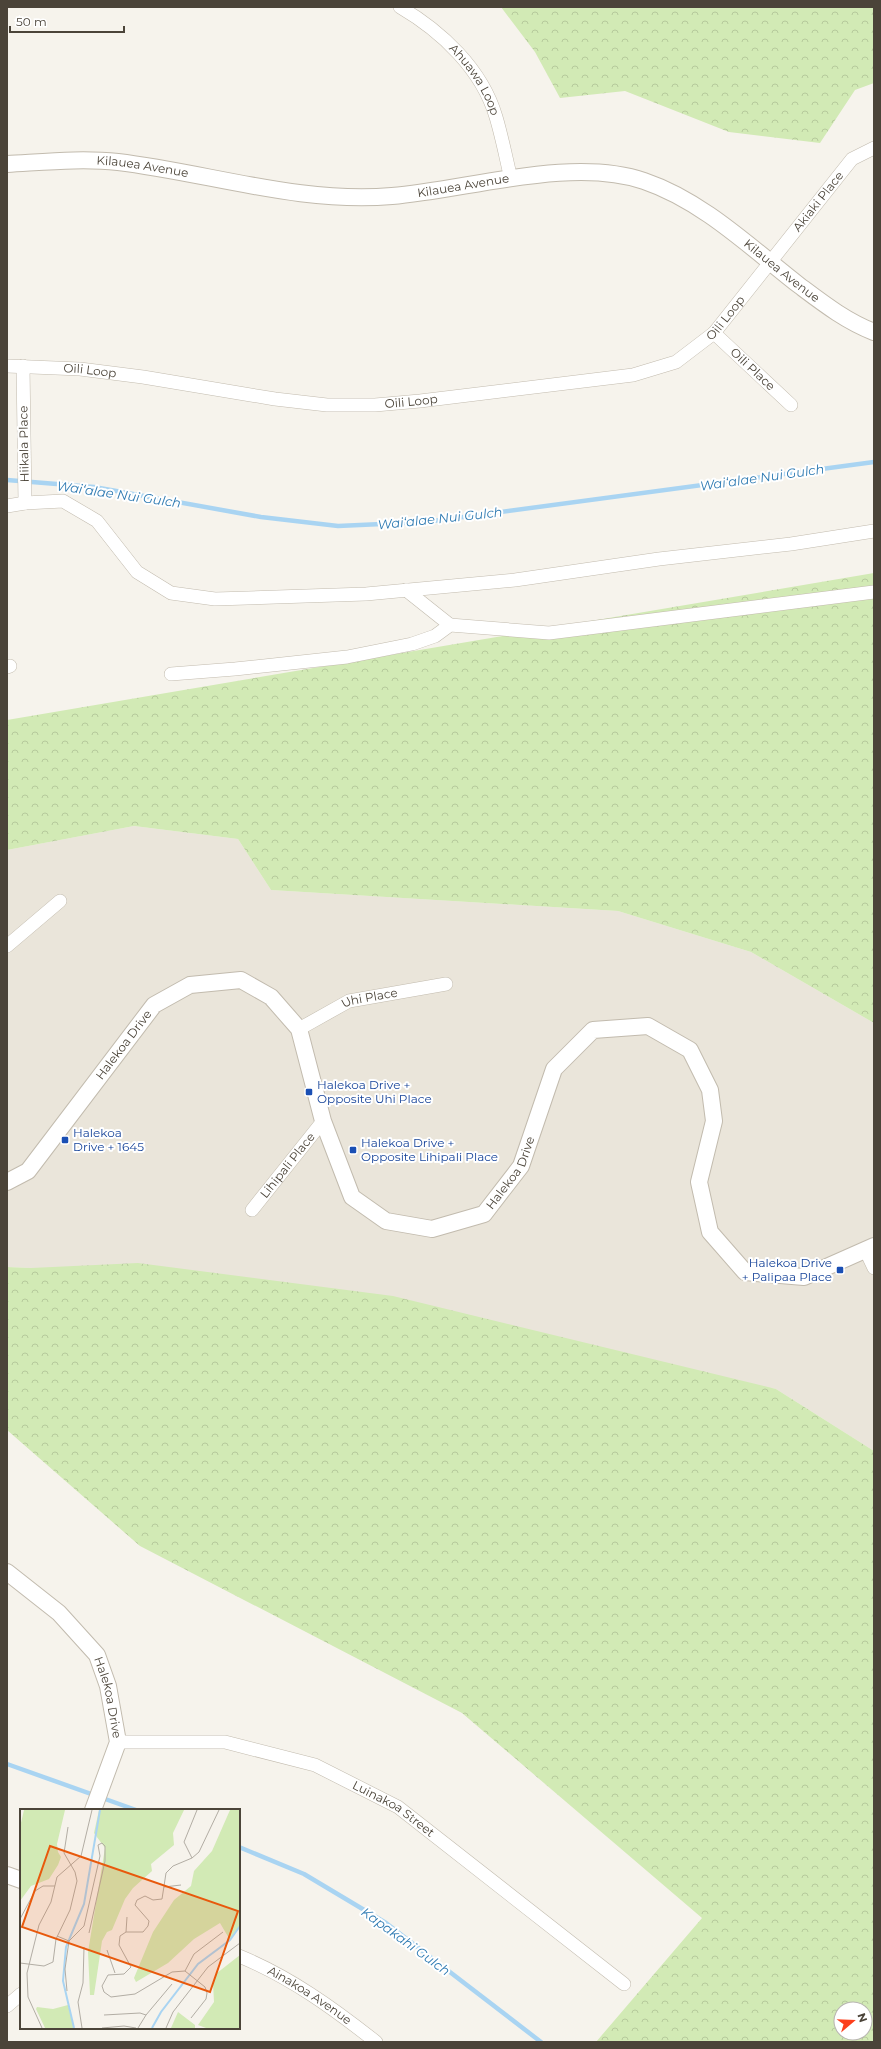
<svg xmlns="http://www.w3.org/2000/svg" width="881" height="2049" viewBox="0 0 881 2049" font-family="Montserrat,sans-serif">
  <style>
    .residential { fill: #eae5da }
    .forest { fill: url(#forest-crowns); fill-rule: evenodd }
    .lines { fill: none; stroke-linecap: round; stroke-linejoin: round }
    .stream { stroke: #a9d4f2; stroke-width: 4.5 }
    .minor-casing { stroke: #c2bbae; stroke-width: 14 }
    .tertiary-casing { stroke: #c2bbae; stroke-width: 18 }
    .minor { stroke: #fff; stroke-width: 13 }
    .tertiary { stroke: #fff; stroke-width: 16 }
    .transit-dot { fill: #1a4fb4; stroke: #fff; stroke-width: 1.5 }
    .labels { text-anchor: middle; stroke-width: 4; stroke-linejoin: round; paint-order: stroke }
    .street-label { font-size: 12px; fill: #4b4439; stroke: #fff }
    .transit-label { font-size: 12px; fill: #164399; stroke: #fff; text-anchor: start }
    .water-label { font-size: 13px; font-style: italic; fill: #2e7ab2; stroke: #fff }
    .inset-river { fill: none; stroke: #a9d4f2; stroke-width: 2 }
    .inset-road { fill: none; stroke: #b2ada4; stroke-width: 1 }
    .view { fill: #e8590c; fill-opacity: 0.15; stroke: #e8590c; stroke-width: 2 }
    .inset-edge { fill: none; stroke: #4b4439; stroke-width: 2 }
  </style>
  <defs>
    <pattern id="forest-crowns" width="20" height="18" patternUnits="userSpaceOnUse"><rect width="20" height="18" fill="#d2eab5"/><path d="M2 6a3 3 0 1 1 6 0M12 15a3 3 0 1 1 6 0" fill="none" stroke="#b6ca9c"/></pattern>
  </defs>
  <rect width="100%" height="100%" fill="#f6f3ec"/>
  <path class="residential" d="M134,826L238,839L271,890L618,911L751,952L874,1023V1451L776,1389L31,1268L7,1267V850Z"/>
  <path class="forest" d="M501,7H874V83L855,90L820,143L729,132L625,91L560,98L535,52Z
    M874,573V1023L751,952L618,911L271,890L238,839L134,826L7,850V720Z
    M138,1263L393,1296L776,1389L874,1451V2042H596L702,1918L462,1713L140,1546L7,1430V1267L31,1268ZM841,2009H865V2033H841Z"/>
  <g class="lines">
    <path class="stream" d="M7,480L94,487L261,517L338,526L426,522L874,462
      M7,1764L136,1810
      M239,1847L304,1874L386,1923L541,2042"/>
    <g class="minor-casing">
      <g id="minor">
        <path id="s1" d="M400,7C441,31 482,69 496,117C502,137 506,158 511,179"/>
        <path id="s2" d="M714,333L791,405"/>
        <path id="s3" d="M7,366L80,369L143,377L275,399L327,405H375L420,401L633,375L676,362L714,333L852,159L874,148"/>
        <path d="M25,503L63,501L97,521L137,572L171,593L215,599L366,594L515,580L659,559L791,544L874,531"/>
        <path d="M7,506L25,503L23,366"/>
        <path d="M406,590L450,625"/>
        <path d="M7,667L10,666"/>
        <path d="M171,674L235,669L347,657L412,644L435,636L450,625L549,633L874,592"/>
        <path d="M7,946L60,901"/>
        <path id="s4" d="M299,1029L349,1001L446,984"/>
        <path id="s5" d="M252,1210L323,1121"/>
        <path d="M865,1249L874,1268"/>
        <path id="s6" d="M118,1742H225L315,1765L398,1807L624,1984"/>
        <path id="s7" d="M239,1956C290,1977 333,2008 376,2042"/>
        <path d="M7,2006L21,1994"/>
      </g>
    </g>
    <g class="tertiary-casing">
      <g id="tertiary">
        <path id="s8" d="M7,164C44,162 81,158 118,162C209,173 300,204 392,196C467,190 572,156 644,181C703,201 751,248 800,286C824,304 846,321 874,332"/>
        <path id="s9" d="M7,1182L28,1171L154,1005L190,985L241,980L271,997L299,1029L323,1121L352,1197L386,1221L432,1229L484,1214L521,1166L554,1069L593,1030L648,1026L690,1050L710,1090L714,1121L699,1182L710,1232L745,1272L804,1277L874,1246"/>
        <path id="s10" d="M7,1572L59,1613L97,1655L108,1686L118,1742L93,1810"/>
        <path d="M7,1875L21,1880"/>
      </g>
    </g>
    <use href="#minor" class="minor"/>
    <use href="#tertiary" class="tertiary"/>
  </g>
  <g class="transit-dot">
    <rect x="305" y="1088" width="8" height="8" rx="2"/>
    <rect x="61" y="1136" width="8" height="8" rx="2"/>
    <rect x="349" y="1146" width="8" height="8" rx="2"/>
    <rect x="836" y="1266" width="8" height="8" rx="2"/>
  </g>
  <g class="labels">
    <g class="street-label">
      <text dy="4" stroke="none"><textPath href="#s1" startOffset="106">Ahuawa Loop</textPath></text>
      <text dy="4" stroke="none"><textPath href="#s8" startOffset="136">Kilauea Avenue</textPath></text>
      <text dy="4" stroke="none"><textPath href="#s8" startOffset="460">Kilauea Avenue</textPath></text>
      <text dy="4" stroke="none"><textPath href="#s3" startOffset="891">Akiaki Place</textPath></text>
      <text dy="4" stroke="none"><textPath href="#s8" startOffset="808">Kilauea Avenue</textPath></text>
      <text dy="4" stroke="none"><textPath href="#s3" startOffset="742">Oili Loop</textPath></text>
      <text dy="4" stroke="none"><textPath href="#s2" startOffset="53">Oili Place</textPath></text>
      <text dy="4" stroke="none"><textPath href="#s3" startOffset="83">Oili Loop</textPath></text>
      <text dy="4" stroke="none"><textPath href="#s3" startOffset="407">Oili Loop</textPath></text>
      <text transform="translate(24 444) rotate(-91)" y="4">Hiikala Place</text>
      <text dy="4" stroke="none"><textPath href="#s4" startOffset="78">Uhi Place</textPath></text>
      <text dy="4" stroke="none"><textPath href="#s9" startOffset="182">Halekoa Drive</textPath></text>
      <text dy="4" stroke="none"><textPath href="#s5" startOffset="57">Lihipali Place</textPath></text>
      <text dy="4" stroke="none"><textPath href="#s9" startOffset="770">Halekoa Drive</textPath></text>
      <text dy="4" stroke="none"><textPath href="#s10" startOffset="167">Halekoa Drive</textPath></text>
      <text dy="4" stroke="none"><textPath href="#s6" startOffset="290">Luinakoa Street</textPath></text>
      <text dy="4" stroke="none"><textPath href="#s7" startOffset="81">Ainakoa Avenue</textPath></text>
    </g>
    <g class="transit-label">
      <text x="317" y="1089">Halekoa Drive +<tspan x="317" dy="14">Opposite Uhi Place</tspan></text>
      <text x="73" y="1137">Halekoa<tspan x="73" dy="14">Drive + 1645</tspan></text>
      <text x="361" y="1147">Halekoa Drive +<tspan x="361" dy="14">Opposite Lihipali Place</tspan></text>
      <text x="832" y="1267" text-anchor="end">Halekoa Drive<tspan x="832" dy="14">+ Palipaa Place</tspan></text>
    </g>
    <g class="water-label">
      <text transform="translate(762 477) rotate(-8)" y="5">Waiʻalae Nui Gulch</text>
      <text transform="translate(119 494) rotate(8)" y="5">Waiʻalae Nui Gulch</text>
      <text transform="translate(440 518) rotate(-6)" y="5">Waiʻalae Nui Gulch</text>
      <text transform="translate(406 1941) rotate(36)" y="5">Kapakahi Gulch</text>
    </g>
  </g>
  <g transform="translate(20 1809)">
    <rect width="220" height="220" fill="#f6f3ec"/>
    <path d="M4,1H45L37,35L38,43L41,48L38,56L29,70L11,77L0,92V18ZM79,1H164L153,24L154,36L131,55L132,62L113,79L105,90L92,121L87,123L82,132L74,186H70L68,143L85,39L74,24ZM210,1H220V117L210,131L200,114L174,130L148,154L116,173L114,169L133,123L154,91L171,77L174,62L192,42ZM220,146V219H186L178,216L194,193L193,174L197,164Z" fill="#d2eab5"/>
    <path d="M48,196L54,219H25L16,200L17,198L33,200ZM158,203L175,216V219H151Z" fill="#d2eab5"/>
    <path class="inset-river" d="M54,219L43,172L46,138L64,95L80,1M132,219L141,203L178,155L210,131L220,117"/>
    <path class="inset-road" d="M172,49L164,33L177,1M144,78L161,76M0,110L15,82L23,77H35M106,123L107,108M37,127L49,132L45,160L47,182M49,132L64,117L80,47L78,36L82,34L85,37V52L69,124M87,141L95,164M0,154L24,157L33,153L36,130L50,101L57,72L55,63L44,44L48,18M165,162L174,145L203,123M84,206L120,204L126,206M171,209L186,190L187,184L185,178L165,162L152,163L115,185L91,188L84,183L82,177L88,166L104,165L111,158L99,136L100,127L106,123H123L128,117L129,112L115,96L117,91L125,87L133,91L142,90L146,64L153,57L172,49L179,43L199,1M22,219L8,188L7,164L19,116L31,93L37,68L61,47L72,1M62,219L58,193L63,174L64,138M82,219L104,217L116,219M118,219L126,206L152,175M146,219L153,203L188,158L220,134"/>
    <path class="view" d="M30,37L218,102L190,183L2,118Z"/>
    <rect width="220" height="220" class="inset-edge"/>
  </g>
  <rect width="881" height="2049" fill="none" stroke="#4b4439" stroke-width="16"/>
  <g transform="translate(853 2021) rotate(71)"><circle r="19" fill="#ffffff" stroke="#b7b4b0"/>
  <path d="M0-3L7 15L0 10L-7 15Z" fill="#fc3f1d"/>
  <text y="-6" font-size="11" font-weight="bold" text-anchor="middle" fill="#4b4439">N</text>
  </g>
  <path d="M10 26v6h114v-6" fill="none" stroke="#4b4439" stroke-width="2"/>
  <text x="16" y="26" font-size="12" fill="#4b4439" stroke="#ffffff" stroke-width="3" paint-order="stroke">50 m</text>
</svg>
